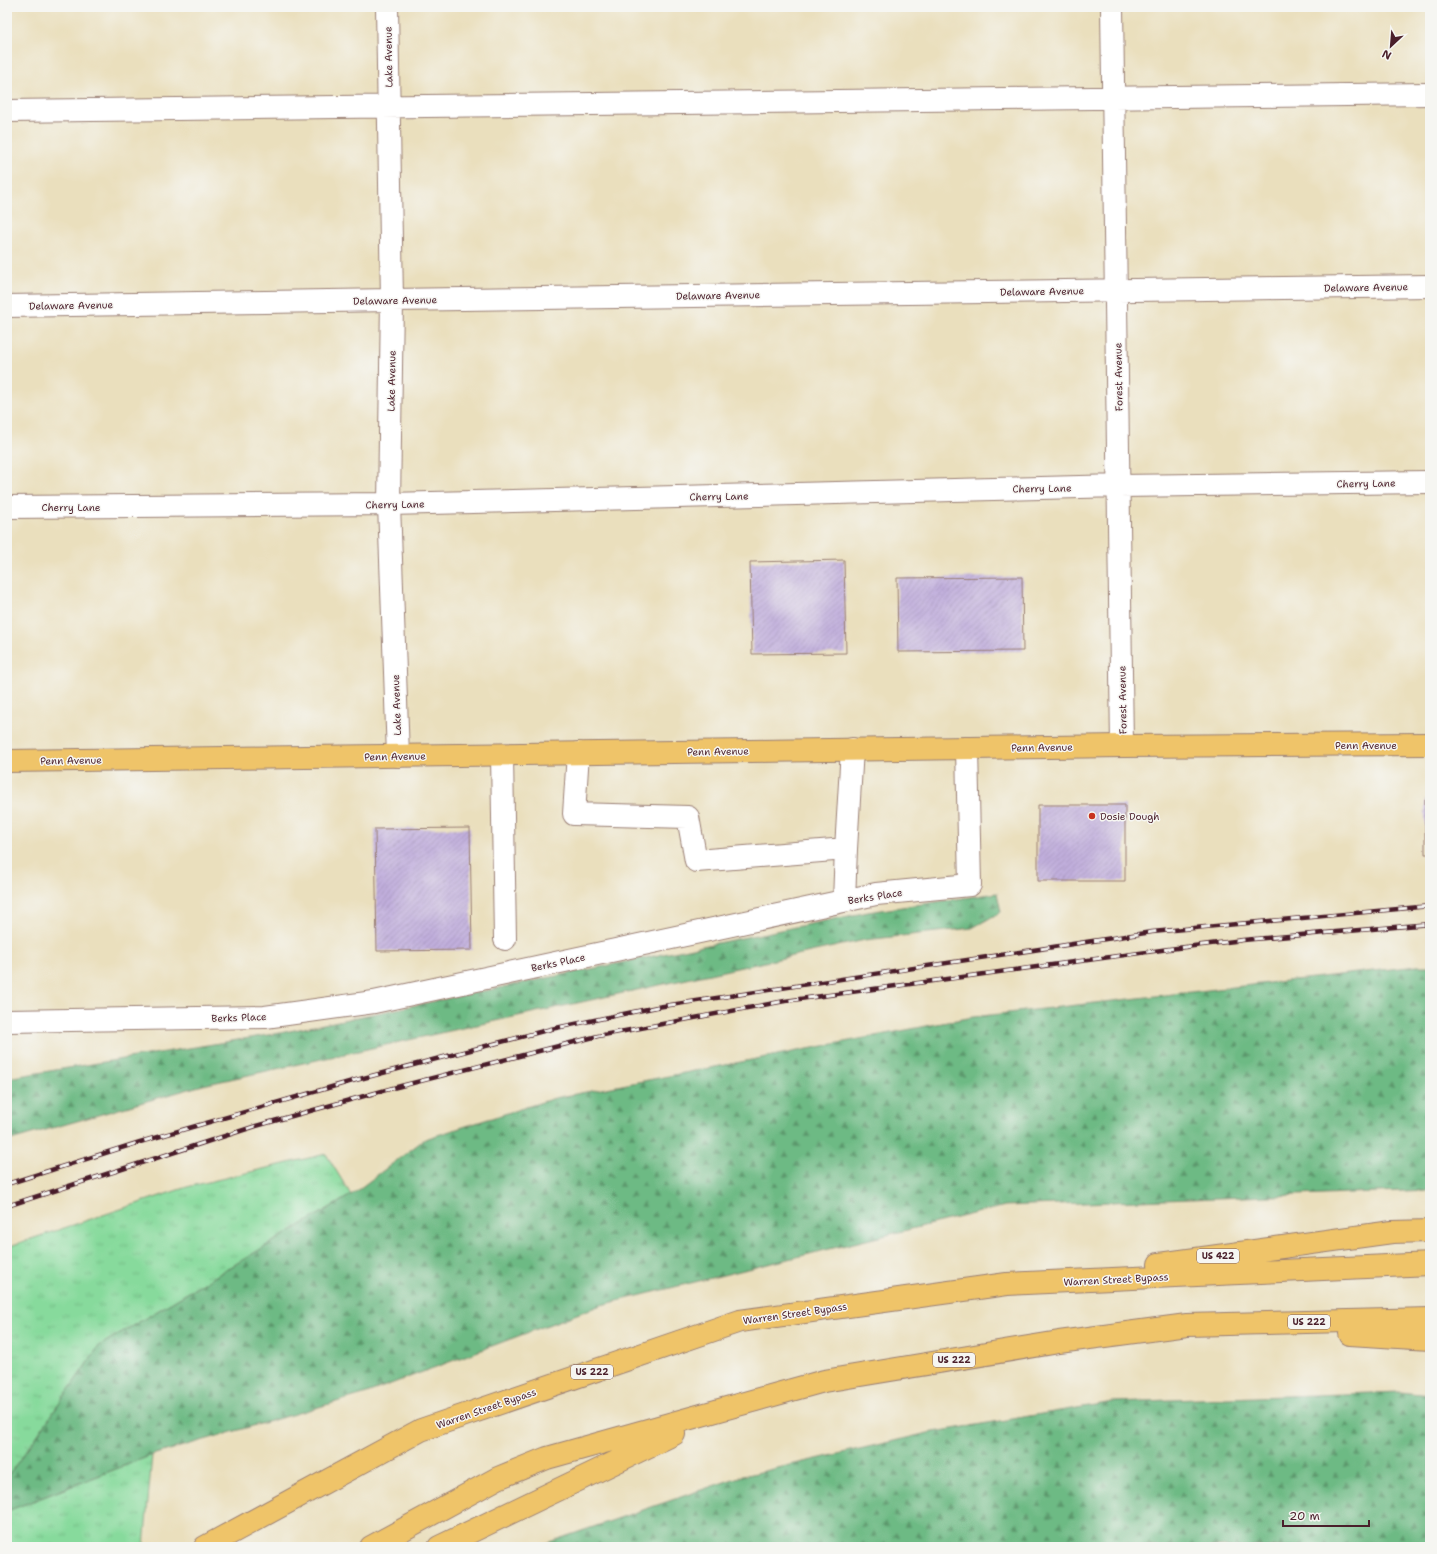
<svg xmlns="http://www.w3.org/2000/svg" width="1437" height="1554" viewBox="0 0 1437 1554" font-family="'Shantell Sans',sans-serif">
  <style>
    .grass { fill: url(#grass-tufts); stroke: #687c64 }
    .forest { fill: url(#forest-firs); stroke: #5c6c58 }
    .building { fill: url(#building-hatch) }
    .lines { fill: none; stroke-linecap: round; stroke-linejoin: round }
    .minor-casing { stroke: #9a7f74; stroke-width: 24 }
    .major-casing { stroke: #9a7f74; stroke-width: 24 }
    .highway-casing { stroke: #9a7f74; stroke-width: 24 }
    .minor { stroke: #fff; stroke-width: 22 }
    .major { stroke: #efc469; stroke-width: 22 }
    .highway { stroke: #efc469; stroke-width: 22 }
    .rail-casing { stroke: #4a1f2b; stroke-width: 4.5 }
    .rail { stroke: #f6f6f2; stroke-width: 3; stroke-dasharray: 9; stroke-linecap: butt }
    .poi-dot { fill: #c8321e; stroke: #f6f6f2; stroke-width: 1.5 }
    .labels { text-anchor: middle; stroke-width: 3; stroke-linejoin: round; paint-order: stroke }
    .shield { fill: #f6f6f2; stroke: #7e6067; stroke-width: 1 }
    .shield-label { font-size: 9px; font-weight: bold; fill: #4a1f2b }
    .street-label { font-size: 10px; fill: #4a1f2b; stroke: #f6f6f2 }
    .poi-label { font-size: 10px; fill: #4a1f2b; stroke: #f6f6f2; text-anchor: start }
  </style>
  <defs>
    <pattern id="grass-tufts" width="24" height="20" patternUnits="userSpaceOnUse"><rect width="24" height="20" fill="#87da9c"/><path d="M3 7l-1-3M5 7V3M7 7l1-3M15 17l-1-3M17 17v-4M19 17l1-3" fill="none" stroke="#76bb87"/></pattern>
    <pattern id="forest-firs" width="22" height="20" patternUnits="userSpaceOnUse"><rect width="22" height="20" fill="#6dba84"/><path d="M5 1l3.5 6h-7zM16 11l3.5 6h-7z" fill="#5c976c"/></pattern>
    <pattern id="building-hatch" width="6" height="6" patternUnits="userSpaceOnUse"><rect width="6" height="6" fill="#c1afdd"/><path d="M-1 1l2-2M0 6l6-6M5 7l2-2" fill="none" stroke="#9f8eb3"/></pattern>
  </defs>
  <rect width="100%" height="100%" fill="#f6f6f2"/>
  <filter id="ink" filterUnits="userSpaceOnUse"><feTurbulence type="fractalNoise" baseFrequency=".025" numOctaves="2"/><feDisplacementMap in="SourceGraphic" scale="8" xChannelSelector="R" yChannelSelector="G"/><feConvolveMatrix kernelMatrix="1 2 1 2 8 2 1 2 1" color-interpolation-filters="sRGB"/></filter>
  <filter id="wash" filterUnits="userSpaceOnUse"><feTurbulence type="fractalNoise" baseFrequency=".012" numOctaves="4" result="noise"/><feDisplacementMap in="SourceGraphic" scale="16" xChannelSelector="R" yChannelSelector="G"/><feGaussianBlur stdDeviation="0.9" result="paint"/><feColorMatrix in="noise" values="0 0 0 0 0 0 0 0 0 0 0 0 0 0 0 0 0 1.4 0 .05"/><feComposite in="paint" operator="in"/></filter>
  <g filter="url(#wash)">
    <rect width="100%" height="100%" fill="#eadfbd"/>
    <path class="grass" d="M326,1154L351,1195L99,1346L37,1436L7,1477V1247L187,1187Z
      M152,1455L144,1547H7V1511Z"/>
    <path class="forest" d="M997,893L1001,912L972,928L865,940L203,1085L7,1141V1078L280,1033L868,912Z
      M1417,966H1430V1190L1005,1206L601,1305L364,1394L152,1455L7,1511V1477L37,1436L99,1346L351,1195L425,1139L555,1098L973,1017Z
      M1400,1392L1430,1395V1547H535L739,1477L928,1433L1113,1402Z"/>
    <g id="blocks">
      <path class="building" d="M844,560L846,653L752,654L750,562Z
        M1022,577L1023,651L898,652L897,578Z
        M1425,800H1430V854H1425Z
        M1038,805H1125V881H1038Z
        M470,828L472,950L377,951L375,829Z"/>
    </g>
  </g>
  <g filter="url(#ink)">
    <use href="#blocks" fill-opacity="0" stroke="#9a7f74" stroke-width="1"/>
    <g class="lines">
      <g class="minor-casing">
        <path id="minor" d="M387,7L392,300L389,504L398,756
          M1112,7L1122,746
          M7,111L1430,94
          M7,306L392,300L1430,286
          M7,507L389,504L1119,486L1430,482
          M578,753L574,814L688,817L696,861L846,849L852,749
          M502,755L505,939
          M844,901L846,849
          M7,1021L265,1017L374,1002L876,894L970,885L967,748"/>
      </g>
      <g class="major-casing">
        <path id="major" d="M7,761L1122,746L1430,744"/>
      </g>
      <g class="highway-casing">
        <path id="highway" d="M1159,1264L1392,1232L1430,1231
          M1350,1334L1430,1339
          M205,1547L421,1430L740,1321L1007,1284L1430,1264
          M371,1547L498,1478L547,1458L824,1381L1059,1342L1187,1325L1430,1319
          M439,1547L674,1434"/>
      </g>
      <use href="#minor" class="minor"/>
      <use href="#major" class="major"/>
      <use href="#highway" class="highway"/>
      <g class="rail-casing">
        <path id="rail" d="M7,1184L140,1142L356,1080L551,1029L657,1007L1152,932L1430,906
          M7,1206L256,1126L393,1088L598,1036L785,1001L1169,949L1243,940L1430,924"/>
      </g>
      <use href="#rail" class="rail"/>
    </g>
  </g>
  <circle class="poi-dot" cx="1092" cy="816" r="4"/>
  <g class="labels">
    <g class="shield">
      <rect x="1197" y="1249" width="42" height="14" rx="3"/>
      <rect x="1288" y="1315" width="42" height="14" rx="3"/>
      <rect x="933" y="1353" width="42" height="14" rx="3"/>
      <rect x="571" y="1365" width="42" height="14" rx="3"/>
    </g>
    <g class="shield-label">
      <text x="1218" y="1259">US 422</text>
      <text x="1309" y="1325">US 222</text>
      <text x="954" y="1363">US 222</text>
      <text x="592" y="1375">US 222</text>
    </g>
    <g class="street-label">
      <text transform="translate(388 57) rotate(-91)" y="4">Lake Avenue</text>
      <text transform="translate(1366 287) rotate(-1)" y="4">Delaware Avenue</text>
      <text transform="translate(1042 291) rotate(-1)" y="4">Delaware Avenue</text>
      <text transform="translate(718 295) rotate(-1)" y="4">Delaware Avenue</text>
      <text transform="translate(395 300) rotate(-1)" y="4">Delaware Avenue</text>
      <text transform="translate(71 305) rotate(-1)" y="4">Delaware Avenue</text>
      <text transform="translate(1118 377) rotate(-91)" y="4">Forest Avenue</text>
      <text transform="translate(391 381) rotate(-89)" y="4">Lake Avenue</text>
      <text transform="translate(1366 483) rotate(-1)" y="4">Cherry Lane</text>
      <text transform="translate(1042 488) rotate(-1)" y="4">Cherry Lane</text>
      <text transform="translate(719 496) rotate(-1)" y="4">Cherry Lane</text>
      <text transform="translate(395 504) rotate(-1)" y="4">Cherry Lane</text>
      <text x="71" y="511">Cherry Lane</text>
      <text transform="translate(1122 700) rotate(-91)" y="4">Forest Avenue</text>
      <text transform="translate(396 705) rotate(-92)" y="4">Lake Avenue</text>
      <text x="1366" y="749">Penn Avenue</text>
      <text transform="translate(1042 747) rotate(-1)" y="4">Penn Avenue</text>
      <text transform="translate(718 751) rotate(-1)" y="4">Penn Avenue</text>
      <text transform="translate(395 756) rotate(-1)" y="4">Penn Avenue</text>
      <text transform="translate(71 760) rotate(-1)" y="4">Penn Avenue</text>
      <text transform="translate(875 896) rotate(-9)" y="4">Berks Place</text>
      <text transform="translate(558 962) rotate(-12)" y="4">Berks Place</text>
      <text transform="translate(239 1017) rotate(-2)" y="4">Berks Place</text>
      <text transform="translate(1116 1279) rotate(-3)" y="4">Warren Street Bypass</text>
      <text transform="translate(795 1313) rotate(-8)" y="4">Warren Street Bypass</text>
      <text transform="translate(486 1408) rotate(-19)" y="4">Warren Street Bypass</text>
    </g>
    <g class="poi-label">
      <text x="1100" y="820">Dosie Dough</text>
    </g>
  </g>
  <rect width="1437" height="1554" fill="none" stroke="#f6f6f2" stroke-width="24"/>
  <g transform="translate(1391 46) rotate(206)" stroke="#f6f6f2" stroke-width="3" paint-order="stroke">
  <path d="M0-3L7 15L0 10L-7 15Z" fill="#4a1f2b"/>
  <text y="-6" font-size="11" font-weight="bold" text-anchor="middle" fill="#4a1f2b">N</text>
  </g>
  <path d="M1283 1520v6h86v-6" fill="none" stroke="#4a1f2b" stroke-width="2"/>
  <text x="1289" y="1520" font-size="12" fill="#4a1f2b" stroke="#f6f6f2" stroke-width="3" paint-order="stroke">20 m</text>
</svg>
